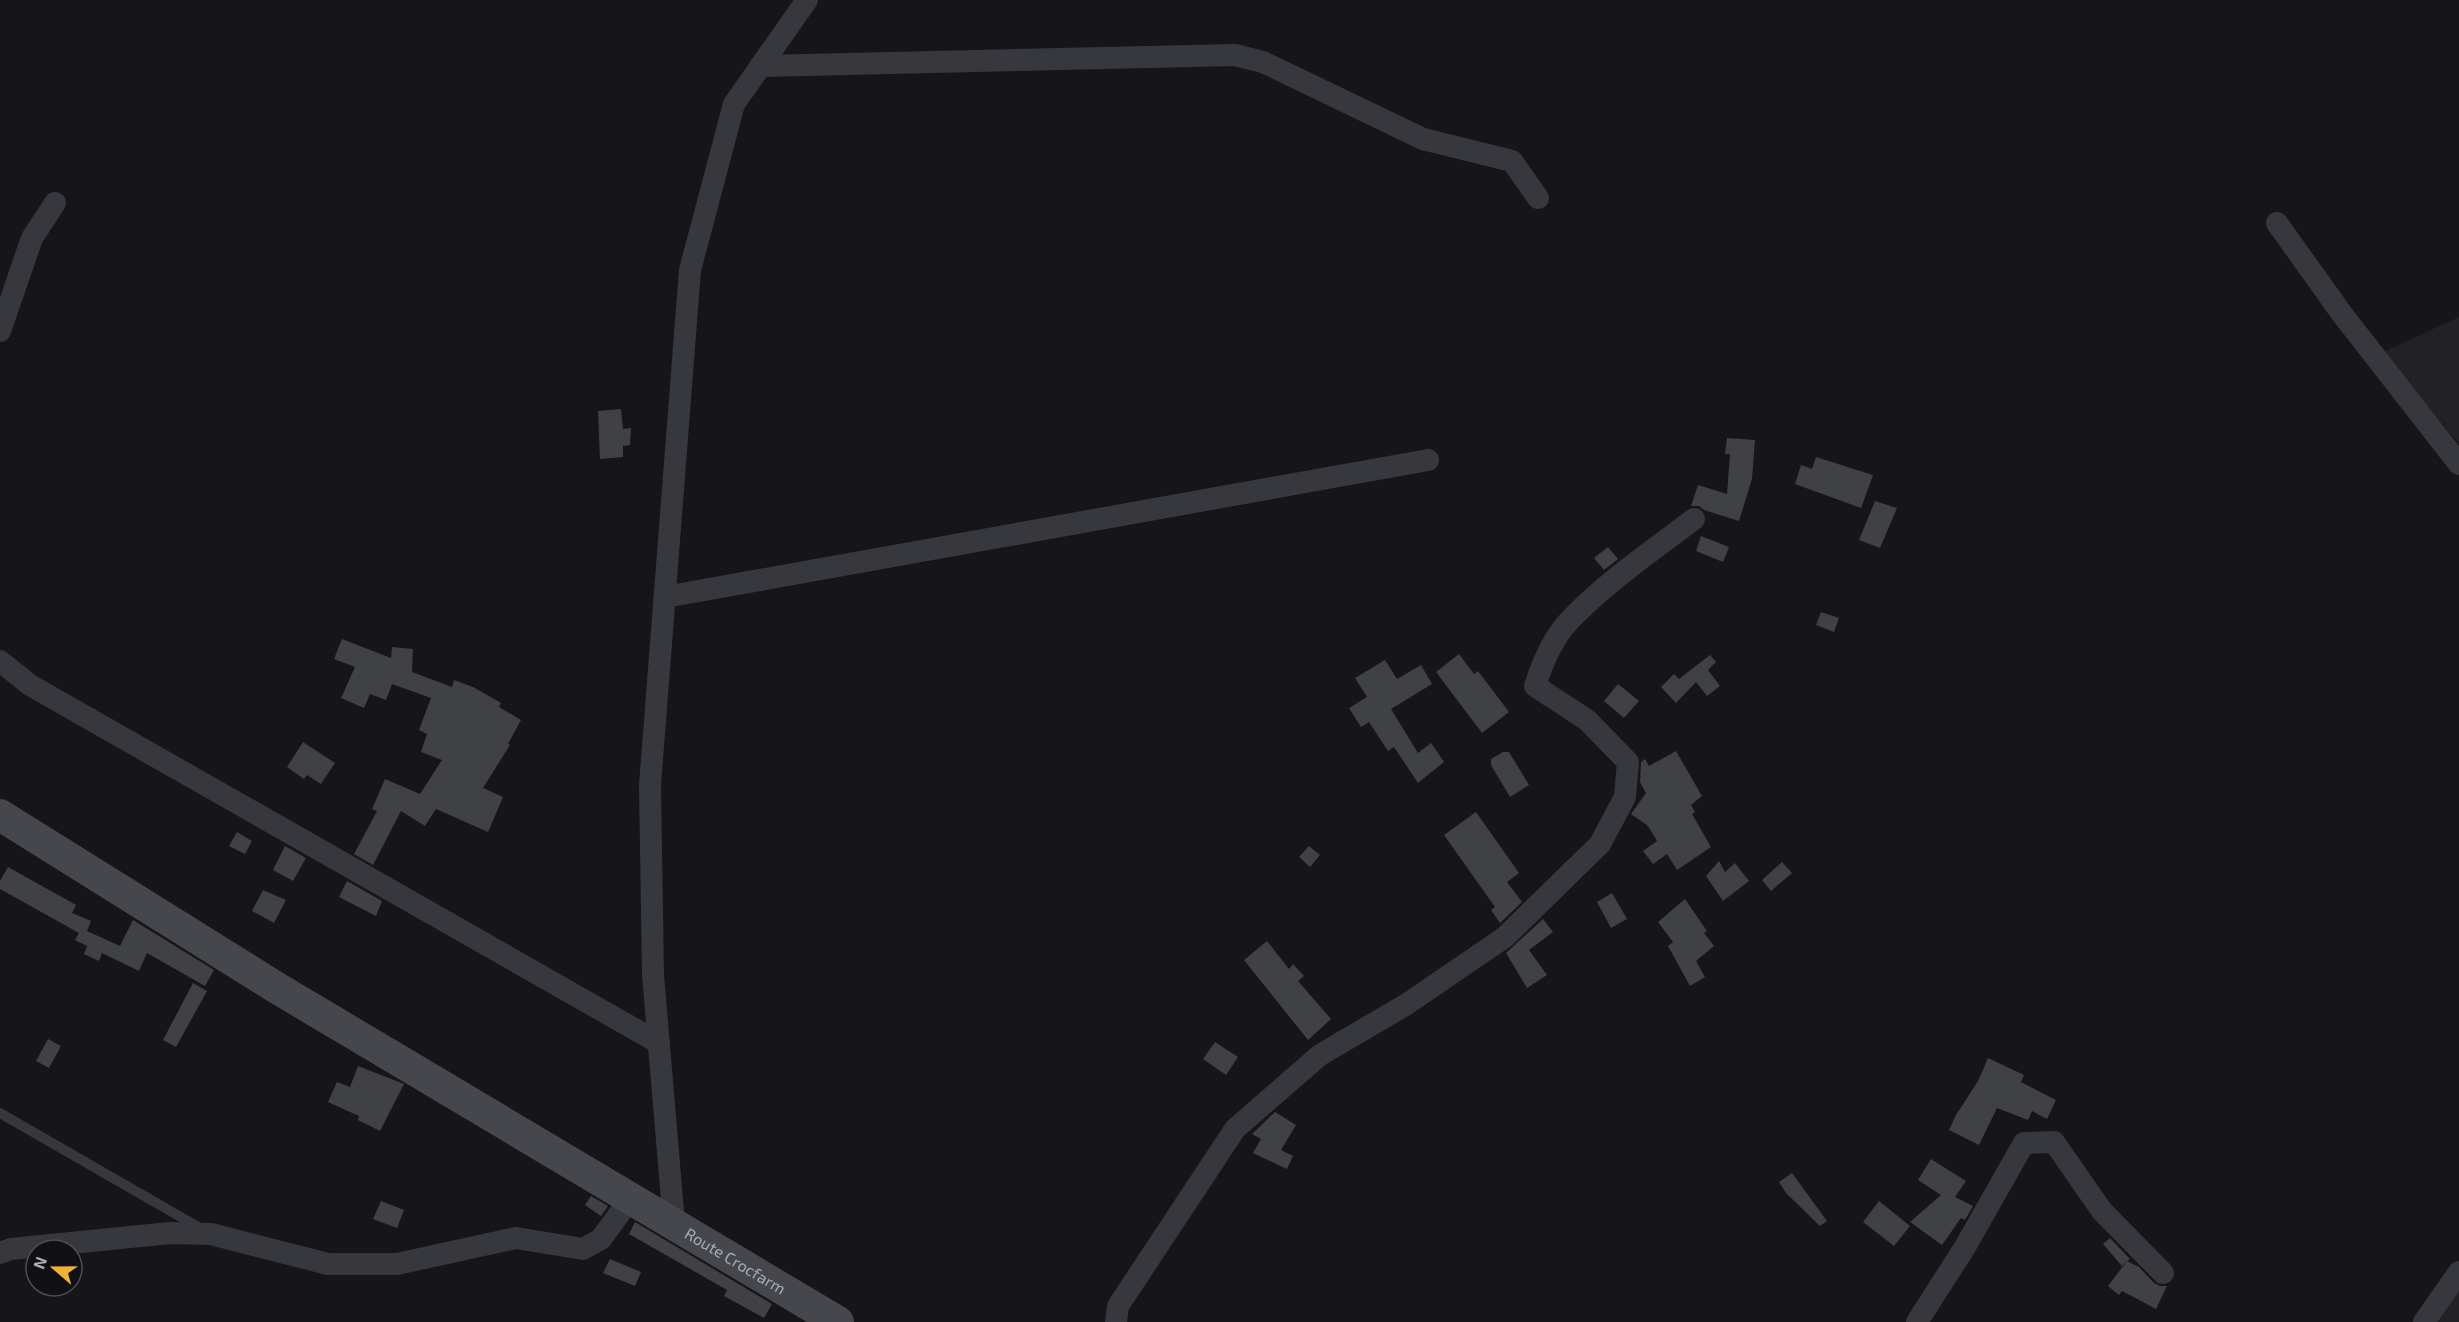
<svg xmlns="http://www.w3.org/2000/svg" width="2459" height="1322" viewBox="0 0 2459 1322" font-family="'Exo 2',sans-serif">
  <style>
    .built { fill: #222225 }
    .building { fill: #404145 }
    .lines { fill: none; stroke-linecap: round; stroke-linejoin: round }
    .lane { stroke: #37383d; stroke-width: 10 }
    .street { stroke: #37383d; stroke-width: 22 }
    .secondary { stroke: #45474d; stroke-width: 32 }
    .labels { text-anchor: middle; stroke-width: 4.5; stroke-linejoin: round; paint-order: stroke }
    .street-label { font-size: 16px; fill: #a8adb8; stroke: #111113 }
  </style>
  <rect width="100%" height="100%" fill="#161618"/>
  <path class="built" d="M2459,317V444L2383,352Z
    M2459,1283V1322H2431Z"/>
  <path class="building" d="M621,409L623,429L631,428L630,445L623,446V457L600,459L598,411Z
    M1727,438L1755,440L1752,479L1739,521L1704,510L1699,506H1691L1698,485L1727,494L1730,454H1725Z
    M1816,457L1873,475L1861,508L1795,484L1801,465L1812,469Z
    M1875,501L1897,508L1880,548L1859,540Z
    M1701,536L1729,547L1723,562L1696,551Z
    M1608,547L1618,559L1604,570L1594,558Z
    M1821,612L1839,618L1834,632L1816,625Z
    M342,639L391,658L392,647L413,649L412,672L452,687L454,680L473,687L501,703L499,707L521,720L508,744L510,745L483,788L503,797L488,832L436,809L425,826L401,811L373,865L354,854L377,811L372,809L385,779L420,794L442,760L421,752L427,734L419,730L431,698L392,684L386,700L370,694L364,708L341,698L355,667L334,659Z
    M1459,654L1474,674L1478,671L1509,712L1482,733L1436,672Z
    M1710,655L1716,662L1708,670L1720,686L1707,696L1696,682L1676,703L1661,687L1674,674L1679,679Z
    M1385,660L1397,679L1421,665L1432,684L1391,709L1418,753L1431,743L1444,762L1418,783L1394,747L1388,751L1369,722L1361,727L1349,708L1367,697L1355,678Z
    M1618,684L1639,701L1624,718L1604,701Z
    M303,742L335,763L321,784L307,775L304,779L287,767Z
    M1676,751L1702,796L1691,805L1695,812L1692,814L1711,847L1677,870L1667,854L1653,864L1643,851L1657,841L1648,826L1631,814L1646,793L1640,782L1641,762L1645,759L1649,766Z
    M1503,752H1509L1529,785L1510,797L1491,765V759Z
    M1476,812L1519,873L1507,882L1522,902L1500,923L1491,910L1495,907L1444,835Z
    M237,832L252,841L245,854L229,846Z
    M285,846L306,858L293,881L273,870Z
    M1309,846L1320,855L1310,867L1299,857Z
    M1719,861L1725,872L1735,863L1749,881L1723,901L1706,876Z
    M1782,862L1792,873L1771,891L1762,880Z
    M8,867L76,905L72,913L91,921L87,931L120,946L133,920L214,970L205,986L147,953L139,971L102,953L99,961L84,954L87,946L75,940L79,933L0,889V881Z
    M347,881L382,901L376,916L339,897Z
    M263,890L286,900L274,923L252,911Z
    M1612,893L1627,919L1611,928L1597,902Z
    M1685,899L1707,931L1704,933L1714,946L1696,961L1705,977L1690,986L1668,946L1673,942L1658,922Z
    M1543,919L1553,932L1529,950L1547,975L1527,988L1506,953Z
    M1267,941L1289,969L1293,964L1304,976L1298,981L1331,1019L1308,1040L1244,960Z
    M193,983L207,991L176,1047L163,1040Z
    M48,1039L61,1046L49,1068L36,1061Z
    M1215,1042L1238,1057L1226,1075L1203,1059Z
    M1988,1058L2024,1075L2021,1082L2056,1100L2047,1119L2032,1111L2028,1120L1997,1108L1979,1145L1949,1130L1956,1115L1978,1081Z
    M358,1066L404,1084L380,1131L358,1120L359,1116L328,1102L337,1082L350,1087Z
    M1275,1112L1296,1125L1281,1150L1293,1156L1287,1169L1253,1153L1261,1139L1252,1134Z
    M1931,1159L1966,1181L1955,1197L1973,1206L1965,1220L1961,1218L1942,1245L1910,1222L1941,1195L1918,1180Z
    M1792,1173L1827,1221L1820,1226L1786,1193L1779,1182Z
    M591,1196L608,1206L601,1216L585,1205Z
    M381,1201L404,1210L397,1228L373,1219Z
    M1879,1201L1910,1226L1894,1246L1863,1222Z
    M635,1222L772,1304L764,1318L724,1296L727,1290L629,1234Z
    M2110,1238L2130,1259L2127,1261L2139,1267L2154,1283L2160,1286H2167L2156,1309L2122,1291L2119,1295L2108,1286L2127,1261L2122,1266L2103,1244Z
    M610,1259L641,1272L635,1286L603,1273Z"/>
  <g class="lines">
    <path class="lane" d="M0,1113L200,1228"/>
    <path class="street" d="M760,66L1235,55L1263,62L1423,139L1512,161L1538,198
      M2277,223L2342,314L2459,464
      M0,331L32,238L55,203
      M665,597L1428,460
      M0,661L30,685L659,1043
      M674,1223L653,975L650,785L690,270L734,104L807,0
      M0,1253L11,1249L170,1233L211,1234L328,1264H397L516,1238L583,1249L601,1239L630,1199
      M1116,1322L1118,1306L1235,1129L1320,1055L1407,1004L1505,937L1600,844L1625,797L1628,762L1587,720L1535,686C1542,664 1553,638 1569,621C1606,582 1652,551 1694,519
      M1917,1322L1965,1247L2024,1143L2054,1142L2102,1211L2163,1273
      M2424,1322L2459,1272"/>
    <path class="secondary" id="s1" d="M0,815L277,988L838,1322"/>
  </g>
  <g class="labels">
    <g class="street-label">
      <text dy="6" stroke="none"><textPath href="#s1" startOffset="860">Route Crocfarm</textPath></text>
    </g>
  </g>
  <g transform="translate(54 1268) rotate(290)"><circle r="28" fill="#111113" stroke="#4d4f55" stroke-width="1.5"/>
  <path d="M0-4.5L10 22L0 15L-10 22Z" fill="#f2b134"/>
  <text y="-9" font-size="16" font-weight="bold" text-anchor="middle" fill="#a8adb8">N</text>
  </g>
</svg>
